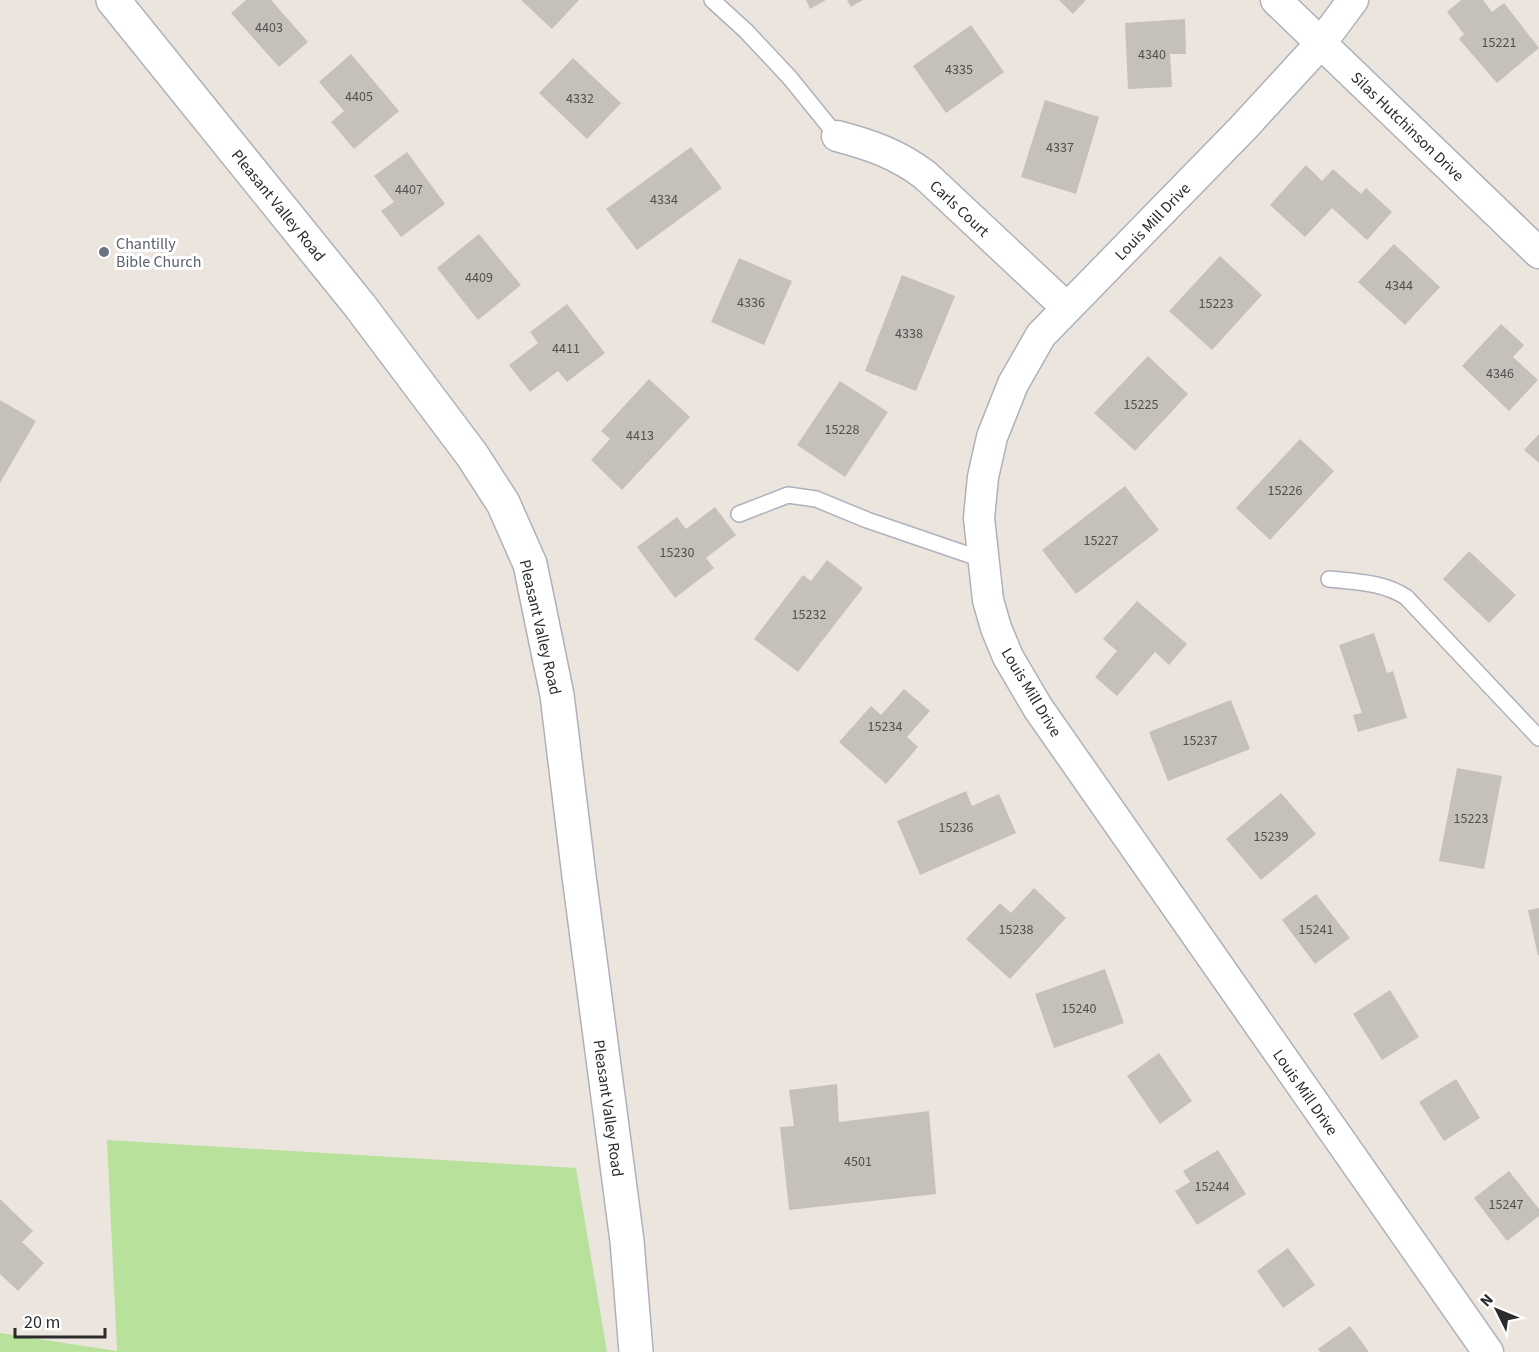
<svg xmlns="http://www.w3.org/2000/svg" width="1539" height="1352" viewBox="0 0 1539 1352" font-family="'Source Sans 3',sans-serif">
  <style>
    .green { fill: #b8e19c }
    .building { fill: #c5c0b9 }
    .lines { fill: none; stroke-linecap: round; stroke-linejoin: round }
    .lane-casing { stroke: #aeb1bb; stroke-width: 18 }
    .street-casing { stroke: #aeb1bb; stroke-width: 33 }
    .secondary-casing { stroke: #aeb1bb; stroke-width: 36 }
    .lane { stroke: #fff; stroke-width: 15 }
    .street { stroke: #fff; stroke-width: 30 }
    .secondary { stroke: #fff; stroke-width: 33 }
    .worship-dot { fill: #6b7280; stroke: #fff; stroke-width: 2 }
    .labels { text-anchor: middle; stroke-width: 6; stroke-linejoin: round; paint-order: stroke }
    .number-label { font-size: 14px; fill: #52504e }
    .street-label { font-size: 16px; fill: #2b2b2b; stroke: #fff }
    .worship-label { font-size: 16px; fill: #5b616d; stroke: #fff; text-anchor: start }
  </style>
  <rect width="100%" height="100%" fill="#ece5de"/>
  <path class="green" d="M107,1140L576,1168L607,1352H0V1333L117,1351Z"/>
  <path class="building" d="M246,0H271L308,42L279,67L231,13Z
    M521,0H579L552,29Z
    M806,0H826L810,9Z
    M847,0H863L851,7Z
    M1059,0H1086L1073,14Z
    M1461,0H1483L1492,12L1504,3L1539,48L1497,83L1459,39L1464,34L1447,12Z
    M1185,19L1186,54H1170L1172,87L1128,89L1125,23Z
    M971,25L1004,72L946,113L913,66Z
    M351,54L399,111L354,149L331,122L344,111L319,82Z
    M573,58L621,103L587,139L539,93Z
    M1045,100L1099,117L1076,194L1021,177Z
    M691,147L722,188L637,250L606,209Z
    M407,152L445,204L401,237L381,211L394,202L374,176Z
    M1306,165L1322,181L1333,169L1361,194L1366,188L1392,212L1367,240L1332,208L1305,237L1270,205Z
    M479,234L521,285L478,320L437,268Z
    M1394,244L1440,287L1405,325L1358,282Z
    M1220,256L1262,295L1212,350L1169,311Z
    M739,258L792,281L764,345L711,322Z
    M902,275L955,296L916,391L865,371Z
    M567,304L605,353L567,382L558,371L530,392L509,365L538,343L530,332Z
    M1501,324L1524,345L1513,357L1538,380L1509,411L1462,366Z
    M1148,356L1188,394L1135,451L1094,413Z
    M649,379L690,417L622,490L591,460L610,439L601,431Z
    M840,381L888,412L845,477L797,445Z
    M0,400L36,421L0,483Z
    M1539,434V463L1524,450Z
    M1300,439L1334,471L1270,540L1236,508Z
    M1125,486L1159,530L1076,594L1042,550Z
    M715,507L736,535L706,558L714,568L675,598L637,547L677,517L686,529Z
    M1469,551L1516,595L1489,623L1443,579Z
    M827,560L863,588L798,672L754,639L803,575L811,581Z
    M1137,601L1187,644L1169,665L1155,652L1117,696L1095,677L1117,651L1103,639Z
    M1374,633L1387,673L1393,671L1407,718L1358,732L1353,715L1362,713L1339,645Z
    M904,689L930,711L907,737L918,747L886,784L839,742L871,706L881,715Z
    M1231,700L1250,749L1168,781L1149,732Z
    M1457,768L1502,776L1484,869L1439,861Z
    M966,791L972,806L999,794L1016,833L920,875L897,821Z
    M1281,793L1316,834L1261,880L1226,839Z
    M1034,888L1066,918L1010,979L966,939L1000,903L1011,913Z
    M1316,894L1350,938L1315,964L1282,920Z
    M1539,908V955L1538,956L1528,910Z
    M1105,969L1124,1023L1054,1048L1035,994Z
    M1390,990L1419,1037L1382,1060L1353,1014Z
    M1159,1053L1192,1101L1160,1124L1127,1076Z
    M1456,1079L1480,1118L1444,1141L1419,1102Z
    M837,1084L839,1122L929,1111L936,1194L789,1210L780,1127L794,1126L789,1090Z
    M1218,1150L1246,1194L1197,1225L1175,1191L1190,1182L1183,1171Z
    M1509,1171L1539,1209V1216L1507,1241L1474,1198Z
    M0,1199L33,1231L22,1242L44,1263L18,1291L0,1274Z
    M1288,1248L1315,1285L1283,1308L1257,1271Z
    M1350,1326L1369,1352H1320L1318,1349Z"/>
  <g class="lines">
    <g class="lane-casing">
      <path id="lane" d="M712,0L746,31L790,78L837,136
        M739,514L788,495L816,499L867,520L984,560
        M1329,579C1357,582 1382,582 1406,597L1539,738"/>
    </g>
    <g class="street-casing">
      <path id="street" d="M1276,0L1539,253
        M1353,0L1321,43L1243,128L1041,335L1013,384L992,437L983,477L979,518L988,600L996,628L1008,657L1038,708L1488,1352
        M837,136C871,145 897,154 925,175L1067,308"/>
    </g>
    <g class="secondary-casing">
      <path id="secondary" d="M113,0L360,306L472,455L503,503L530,564L557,695L579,876L627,1241L636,1352"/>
    </g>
    <use href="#lane" class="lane"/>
    <use href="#street" class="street"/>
    <use href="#secondary" class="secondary"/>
  </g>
  <circle class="worship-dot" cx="104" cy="252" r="6"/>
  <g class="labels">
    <g class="number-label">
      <text x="269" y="32">4403</text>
      <text x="1499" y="47">15221</text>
      <text x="1152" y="59">4340</text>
      <text x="959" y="74">4335</text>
      <text x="359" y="101">4405</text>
      <text x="580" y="103">4332</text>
      <text x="1060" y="152">4337</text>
      <text x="409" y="194">4407</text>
      <text x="664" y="204">4334</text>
      <text x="479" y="282">4409</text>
      <text x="1399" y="290">4344</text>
      <text x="751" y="307">4336</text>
      <text x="1216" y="308">15223</text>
      <text x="909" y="338">4338</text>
      <text x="566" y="353">4411</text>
      <text x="1500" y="378">4346</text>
      <text x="1141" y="409">15225</text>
      <text x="842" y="434">15228</text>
      <text x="640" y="440">4413</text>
      <text x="1285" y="495">15226</text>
      <text x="1101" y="545">15227</text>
      <text x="677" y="557">15230</text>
      <text x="809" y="619">15232</text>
      <text x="885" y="731">15234</text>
      <text x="1200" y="745">15237</text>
      <text x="1471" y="823">15223</text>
      <text x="956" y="832">15236</text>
      <text x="1271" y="841">15239</text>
      <text x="1016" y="934">15238</text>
      <text x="1316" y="934">15241</text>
      <text x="1079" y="1013">15240</text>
      <text x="858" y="1166">4501</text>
      <text x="1212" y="1191">15244</text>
      <text x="1506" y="1209">15247</text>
    </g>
    <g class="street-label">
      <text transform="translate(1408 126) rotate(44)" y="6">Silas Hutchinson Drive</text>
      <text transform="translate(279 205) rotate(51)" y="6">Pleasant Valley Road</text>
      <text transform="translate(960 208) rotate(43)" y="6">Carls Court</text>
      <text transform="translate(1152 221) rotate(-46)" y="6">Louis Mill Drive</text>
      <text transform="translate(541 627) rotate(77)" y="6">Pleasant Valley Road</text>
      <text transform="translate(1032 692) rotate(59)" y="6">Louis Mill Drive</text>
      <text transform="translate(1306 1092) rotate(55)" y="6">Louis Mill Drive</text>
      <text transform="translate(609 1108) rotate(82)" y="6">Pleasant Valley Road</text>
    </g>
    <g class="worship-label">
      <text x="116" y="249">Chantilly<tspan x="116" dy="18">Bible Church</tspan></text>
    </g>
  </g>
  <g transform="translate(1497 1310) rotate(313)" stroke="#ffffff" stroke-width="4.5" paint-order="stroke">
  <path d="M0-4.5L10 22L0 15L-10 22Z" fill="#2b2b2b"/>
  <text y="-9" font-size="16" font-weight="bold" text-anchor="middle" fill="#2b2b2b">N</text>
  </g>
  <path d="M15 1328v9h90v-9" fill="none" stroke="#2b2b2b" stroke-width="3"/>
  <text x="24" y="1328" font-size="18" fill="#2b2b2b" stroke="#ffffff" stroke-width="4.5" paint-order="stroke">20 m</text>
</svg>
